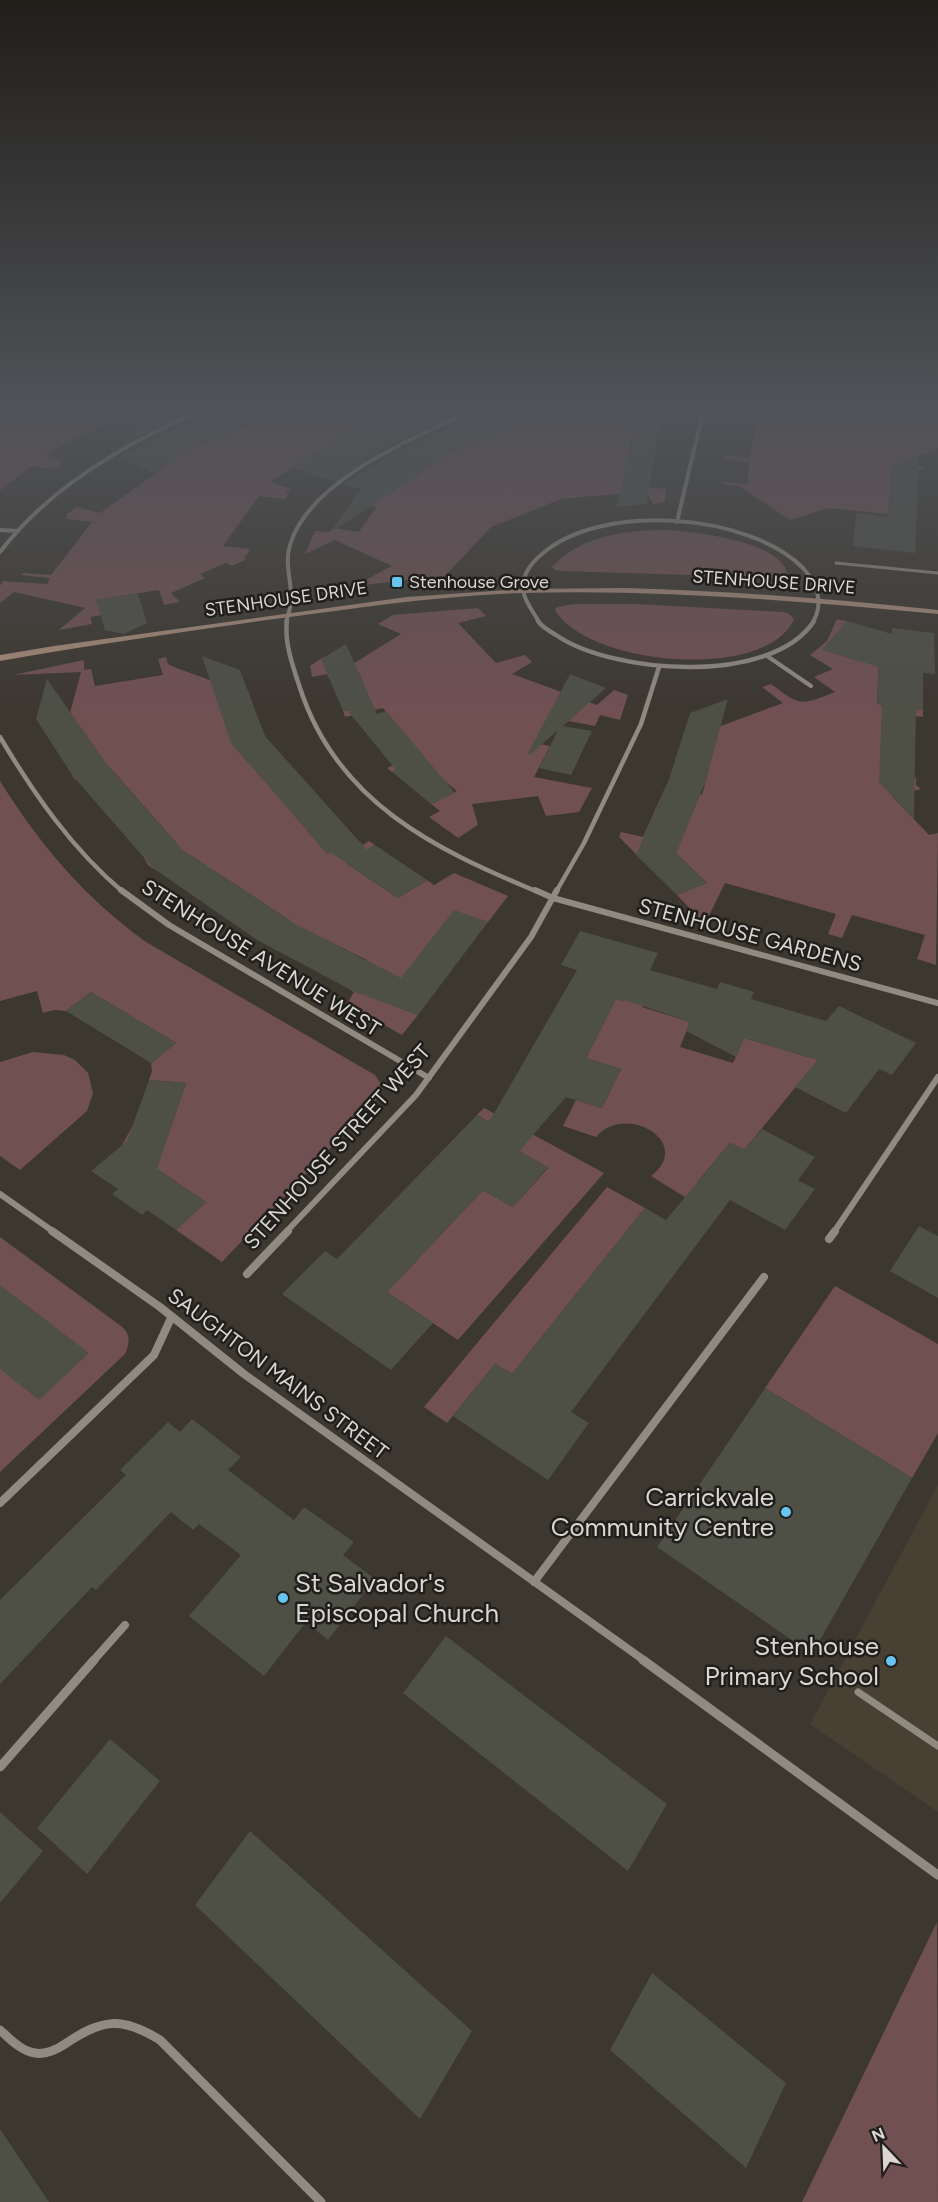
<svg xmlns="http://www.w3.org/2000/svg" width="938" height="2202" viewBox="0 0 938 2202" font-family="Figtree,sans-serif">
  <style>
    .built { fill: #484032 }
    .green { fill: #715052 }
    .building { fill: #4e4f45 }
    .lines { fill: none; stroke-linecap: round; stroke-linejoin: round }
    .lane-far2 { stroke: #908a81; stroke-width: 3 }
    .lane-far1 { stroke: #908a81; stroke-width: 4 }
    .lane { stroke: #908a81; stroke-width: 7 }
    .street-far4 { stroke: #908a81; stroke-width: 4 }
    .street-far3 { stroke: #908a81; stroke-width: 4.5 }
    .street-far2 { stroke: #908a81; stroke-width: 6 }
    .street-far1 { stroke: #908a81; stroke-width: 8 }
    .street { stroke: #908a81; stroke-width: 9 }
    .secondary { fill: #a88a78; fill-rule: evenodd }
    .poi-dot { fill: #67c4f0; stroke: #211f1b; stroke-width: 2 }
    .labels { text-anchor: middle; stroke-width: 5; stroke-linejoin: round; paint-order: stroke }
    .far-poi-label { font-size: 18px; fill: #dad6d2; stroke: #211f1b; text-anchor: start }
    .far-street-label { font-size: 18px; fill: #dad6d2; stroke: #211f1b }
    .street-label { font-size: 21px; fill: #dad6d2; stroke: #211f1b }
    .near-poi-label { font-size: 26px; fill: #dad6d2; stroke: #211f1b; text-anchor: end }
  </style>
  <rect width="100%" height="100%" fill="#3c372f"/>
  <path class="built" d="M938,1485V1812L810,1724Z"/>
  <path class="green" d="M21,407H137L45,455L64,461L55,469L32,466L0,490V415Z
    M294,407H407L353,429L270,482L291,489L285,493L289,494L285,499L259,496L223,546L250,549L244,559H247L232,566L226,563L200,574L205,578L171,593L180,602L164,605L159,590L97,600L101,615L91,617L92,624L59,630L85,608L14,592L0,603V586L3,581L47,584L50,578L21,575L23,573L51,575L92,522L66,519L68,513L77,507L100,513L185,453L181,437L198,445Z
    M549,407H642L639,418L630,421L627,429L634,430L629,447L656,450L655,456L629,454L624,474L649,487L666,489L665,502L653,504L646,491L561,499L491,527L445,576L354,586L392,566L335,540L305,554L315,531L330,532L333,528L359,532L376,507L351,503L356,495L365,490L386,496L444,457L442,442L460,449L529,419Z
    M761,407H938V448L906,460L925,469L891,474L889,506L915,517L829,508L790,520L739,486L722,484V482L748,484L749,462L725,460V455L749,458Z
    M660,530C685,530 791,541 787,578L562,571L555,570L552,567C579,537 621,531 660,530Z
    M574,604H637L783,612L789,614L794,619C767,682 588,666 555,610L557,607Z
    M478,608L486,616L458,623L496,663L525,655L532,662L512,674L597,705L614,690L628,695L620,720L600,715L595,726L563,720L534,743L550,746L534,777L592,788L579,812L546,816L538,796L472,804L478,825L458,838L429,817L440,811L431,804L457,791L419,761L392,772L387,768L421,754L383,708L345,717L343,711L373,706L359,673L329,678L327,674L312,677L310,666L322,658L345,669L401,634L378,624L393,615Z
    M837,619L847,621L823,650L862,662L871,650L879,657L877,704L923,710V717L916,716L880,774L916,778V785L921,789L892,796L929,835L938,833L936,965L917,959L925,935L852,915L842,938L828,934L836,914L725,883L705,924L677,895L707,883L666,844L637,855L619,837L621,832L643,837L665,788L702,795L717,737L699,734L783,703L762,687L771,684C801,706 799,706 835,692L814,677L833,669L810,655L827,641Z
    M166,657L168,664L174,667L237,690L247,689L249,693L216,698L264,734L327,853L360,842L363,845L369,841L375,845L346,863L398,898L427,880L434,885L454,873L508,896L488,922L454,911L383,1002L418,1015L402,1035L347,1004L354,992L341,984L367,960L304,929L277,951L259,940L289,920L187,853L157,871L148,865L144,858L177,844L114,772L75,780L72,775L106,764L81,728L48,737L66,728L81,672L13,675L84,660V670L91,669L95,686L163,675L158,659Z
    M0,781C41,846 84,897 146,942L375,1075L383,1087L380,1096L222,1262L176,1230L206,1202L122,1145L132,1127L170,1130L186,1083L149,1080L152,1071L151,1063L176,1043L91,992L66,1011L54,1010L43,1013L37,991L0,1001Z
    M624,983L650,991L642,1007L690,1022L680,1047L733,1063L744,1038L818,1060L744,1150L730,1143L698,1181L709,1212L651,1176C695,1142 625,1102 596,1137L563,1126L576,1100L602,1108L621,1069L586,1058Z
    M33,1052L64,1055L75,1060L88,1073L93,1093L87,1111L20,1170L0,1156V1062Z
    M484,1108L604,1173L458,1340L387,1292L483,1190L513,1207L548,1168L519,1151L526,1143L477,1115Z
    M607,1187L645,1208L512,1374L495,1364L447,1423L424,1407Z
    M0,1237L121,1326C131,1334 130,1343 125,1354L0,1472Z
    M835,1286L938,1344V1433L912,1478L765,1388Z
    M937,1922L938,2202H802Z"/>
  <path class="building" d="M386,407H469L398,441L369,458L335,481L292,468Z
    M484,407H556L447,455L336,529L334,527L361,489L344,484L346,482L402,449L482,411Z
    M641,407L662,411L646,504L616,507Z
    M153,408L180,415L125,443Z
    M193,419L234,431L195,446L155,474L119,457Z
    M919,455L915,553L853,546L856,513L888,517L892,465Z
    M138,594L147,623L124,634L105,630L96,600Z
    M847,621L892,634V628L934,633L935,674L923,673V710L916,709L914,819L879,782L882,704H877L879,667L822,650Z
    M346,644L377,714L386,711L455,793L431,804L392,772L396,770L347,710L343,711L321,659Z
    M202,656L240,670L265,736L367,850L375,845L427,880L398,898L330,852L327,854L231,743Z
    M570,674L606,688L563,726L592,731L571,775L539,768L558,730L530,755L528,753Z
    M47,679L106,763L181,849L295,924L401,978L454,910L488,922L418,1015L355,992L257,940L153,868L72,775L36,719Z
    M728,699L705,783L676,854L707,883L677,895L636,855L669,779L690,713Z
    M580,931L658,953L650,970L717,989L720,982L754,992L751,999L826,1021L839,1006L916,1043L892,1075L879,1069L846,1113L795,1087L818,1060L744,1038L736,1057L686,1031L690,1022L625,1000L624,1002L616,999L586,1058L621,1069L602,1108L566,1097L519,1151L548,1167L513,1207L483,1190L387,1292L433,1323L391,1370L282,1294L325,1251L337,1259L477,1115L489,1122L577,970L561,965Z
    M91,992L133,1017L176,1043L151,1063L66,1011Z
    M149,1080L186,1083L157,1169L206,1202L176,1230L147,1210L142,1215L112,1194L118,1189L91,1171L127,1141Z
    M762,1129L815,1157L798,1180L815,1189L785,1230L730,1200L571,1412L589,1423L548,1480L453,1416L495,1364L512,1374L645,1208L666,1220L730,1143L744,1150Z
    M919,1226L938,1236V1298L890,1271Z
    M0,1285L89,1353L39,1400L0,1369Z
    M765,1388L912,1478L812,1654L657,1547Z
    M192,1419L241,1457L228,1470L294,1520L304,1507L354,1542L343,1555L375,1579L328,1640L306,1622L264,1676L189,1616L241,1555L199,1524L193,1530L171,1512L96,1590L92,1587L0,1684V1600L126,1475L120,1470L168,1422L180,1432Z
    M446,1636L667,1804L628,1871L403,1693Z
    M110,1739L160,1781L87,1874L37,1828Z
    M0,1812L43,1851L0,1903Z
    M250,1831L472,2031L420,2119L195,1905Z
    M652,1973L786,2083L746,2168L610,2050Z
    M0,2129L49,2202H0Z"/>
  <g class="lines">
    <path class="lane-far2" d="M836,563L938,573"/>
    <path class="lane-far1" d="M767,656L811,686"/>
    <path class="lane" d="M858,1692L938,1746"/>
    <path class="street-far4" d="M677,522L704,407
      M0,530L18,531
      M0,552C52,484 132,439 210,407
      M286,622C288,615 291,607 291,600C292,581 284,564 290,545C310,477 422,435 480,407
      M539,622C534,613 526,603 524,594C520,578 530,564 542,554C601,502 749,513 803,568C817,583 824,603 813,622"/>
    <path class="street-far3" d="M287,621C284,642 293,667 300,688C337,802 434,849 538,892
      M538,621C542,627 549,631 556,635C612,674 772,686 814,621
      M0,737C34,794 72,849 123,892
      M556,892L584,843L641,724L659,667"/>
    <path class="street-far2" d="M121,890L169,925L429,1078
      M535,890L553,898L938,1003
      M0,1194L54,1232
      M286,1232L416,1095L531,937L557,890
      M834,1232L938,1077"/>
    <path class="street-far1" d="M52,1231L160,1307L244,1374L645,1661
      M829,1239L835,1231
      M247,1274L288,1231
      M0,1503L154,1355L171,1318
      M534,1582L764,1277
      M93,1661L125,1625"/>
    <path class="street" d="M643,1660L938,1875
      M0,1767L94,1660
      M0,2030C10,2039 21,2051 35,2053C46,2055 56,2050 65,2044C102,2019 121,2016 160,2040L321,2202"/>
    <path class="secondary" d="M626,588C731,591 834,599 938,610V614C800,601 661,589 522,593C432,596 342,610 253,622C169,634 84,646 0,661V655L54,646L407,597L522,589Z"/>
  </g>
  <linearGradient id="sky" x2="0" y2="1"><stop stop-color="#211e1a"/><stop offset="0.57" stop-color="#505358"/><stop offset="1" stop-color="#505358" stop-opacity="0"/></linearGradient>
  <rect width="938" height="716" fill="url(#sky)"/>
  <g class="poi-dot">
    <rect x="391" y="576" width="12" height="12" rx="3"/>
    <circle cx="786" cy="1512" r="6"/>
    <circle cx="283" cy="1598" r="6"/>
    <circle cx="891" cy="1661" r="6"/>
  </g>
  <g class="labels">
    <g class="far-poi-label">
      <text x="409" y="588">Stenhouse Grove</text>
    </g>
    <g class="far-street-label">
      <text transform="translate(774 582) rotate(4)" y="6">STENHOUSE DRIVE</text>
      <text transform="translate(286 599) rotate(-8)" y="6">STENHOUSE DRIVE</text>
    </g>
    <g class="street-label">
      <text transform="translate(750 935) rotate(15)" y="7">STENHOUSE GARDENS</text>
      <text transform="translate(261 958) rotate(32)" y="7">STENHOUSE AVENUE WEST</text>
      <text transform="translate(337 1147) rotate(-48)" y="7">STENHOUSE STREET WEST</text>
      <text transform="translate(278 1374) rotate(37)" y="7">SAUGHTON MAINS STREET</text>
    </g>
    <g class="near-poi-label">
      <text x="774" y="1506">Carrickvale<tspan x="774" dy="30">Community Centre</tspan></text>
      <text x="295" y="1592" text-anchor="start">St Salvador's<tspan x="295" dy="30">Episcopal Church</tspan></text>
      <text x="879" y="1655">Stenhouse<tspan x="879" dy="30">Primary School</tspan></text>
    </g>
  </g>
  <g transform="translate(884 2148) rotate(337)" stroke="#211f1b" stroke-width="4.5" paint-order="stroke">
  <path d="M0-4.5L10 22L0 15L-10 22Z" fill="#dad6d2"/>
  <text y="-9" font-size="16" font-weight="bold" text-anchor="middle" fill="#dad6d2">N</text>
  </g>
</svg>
